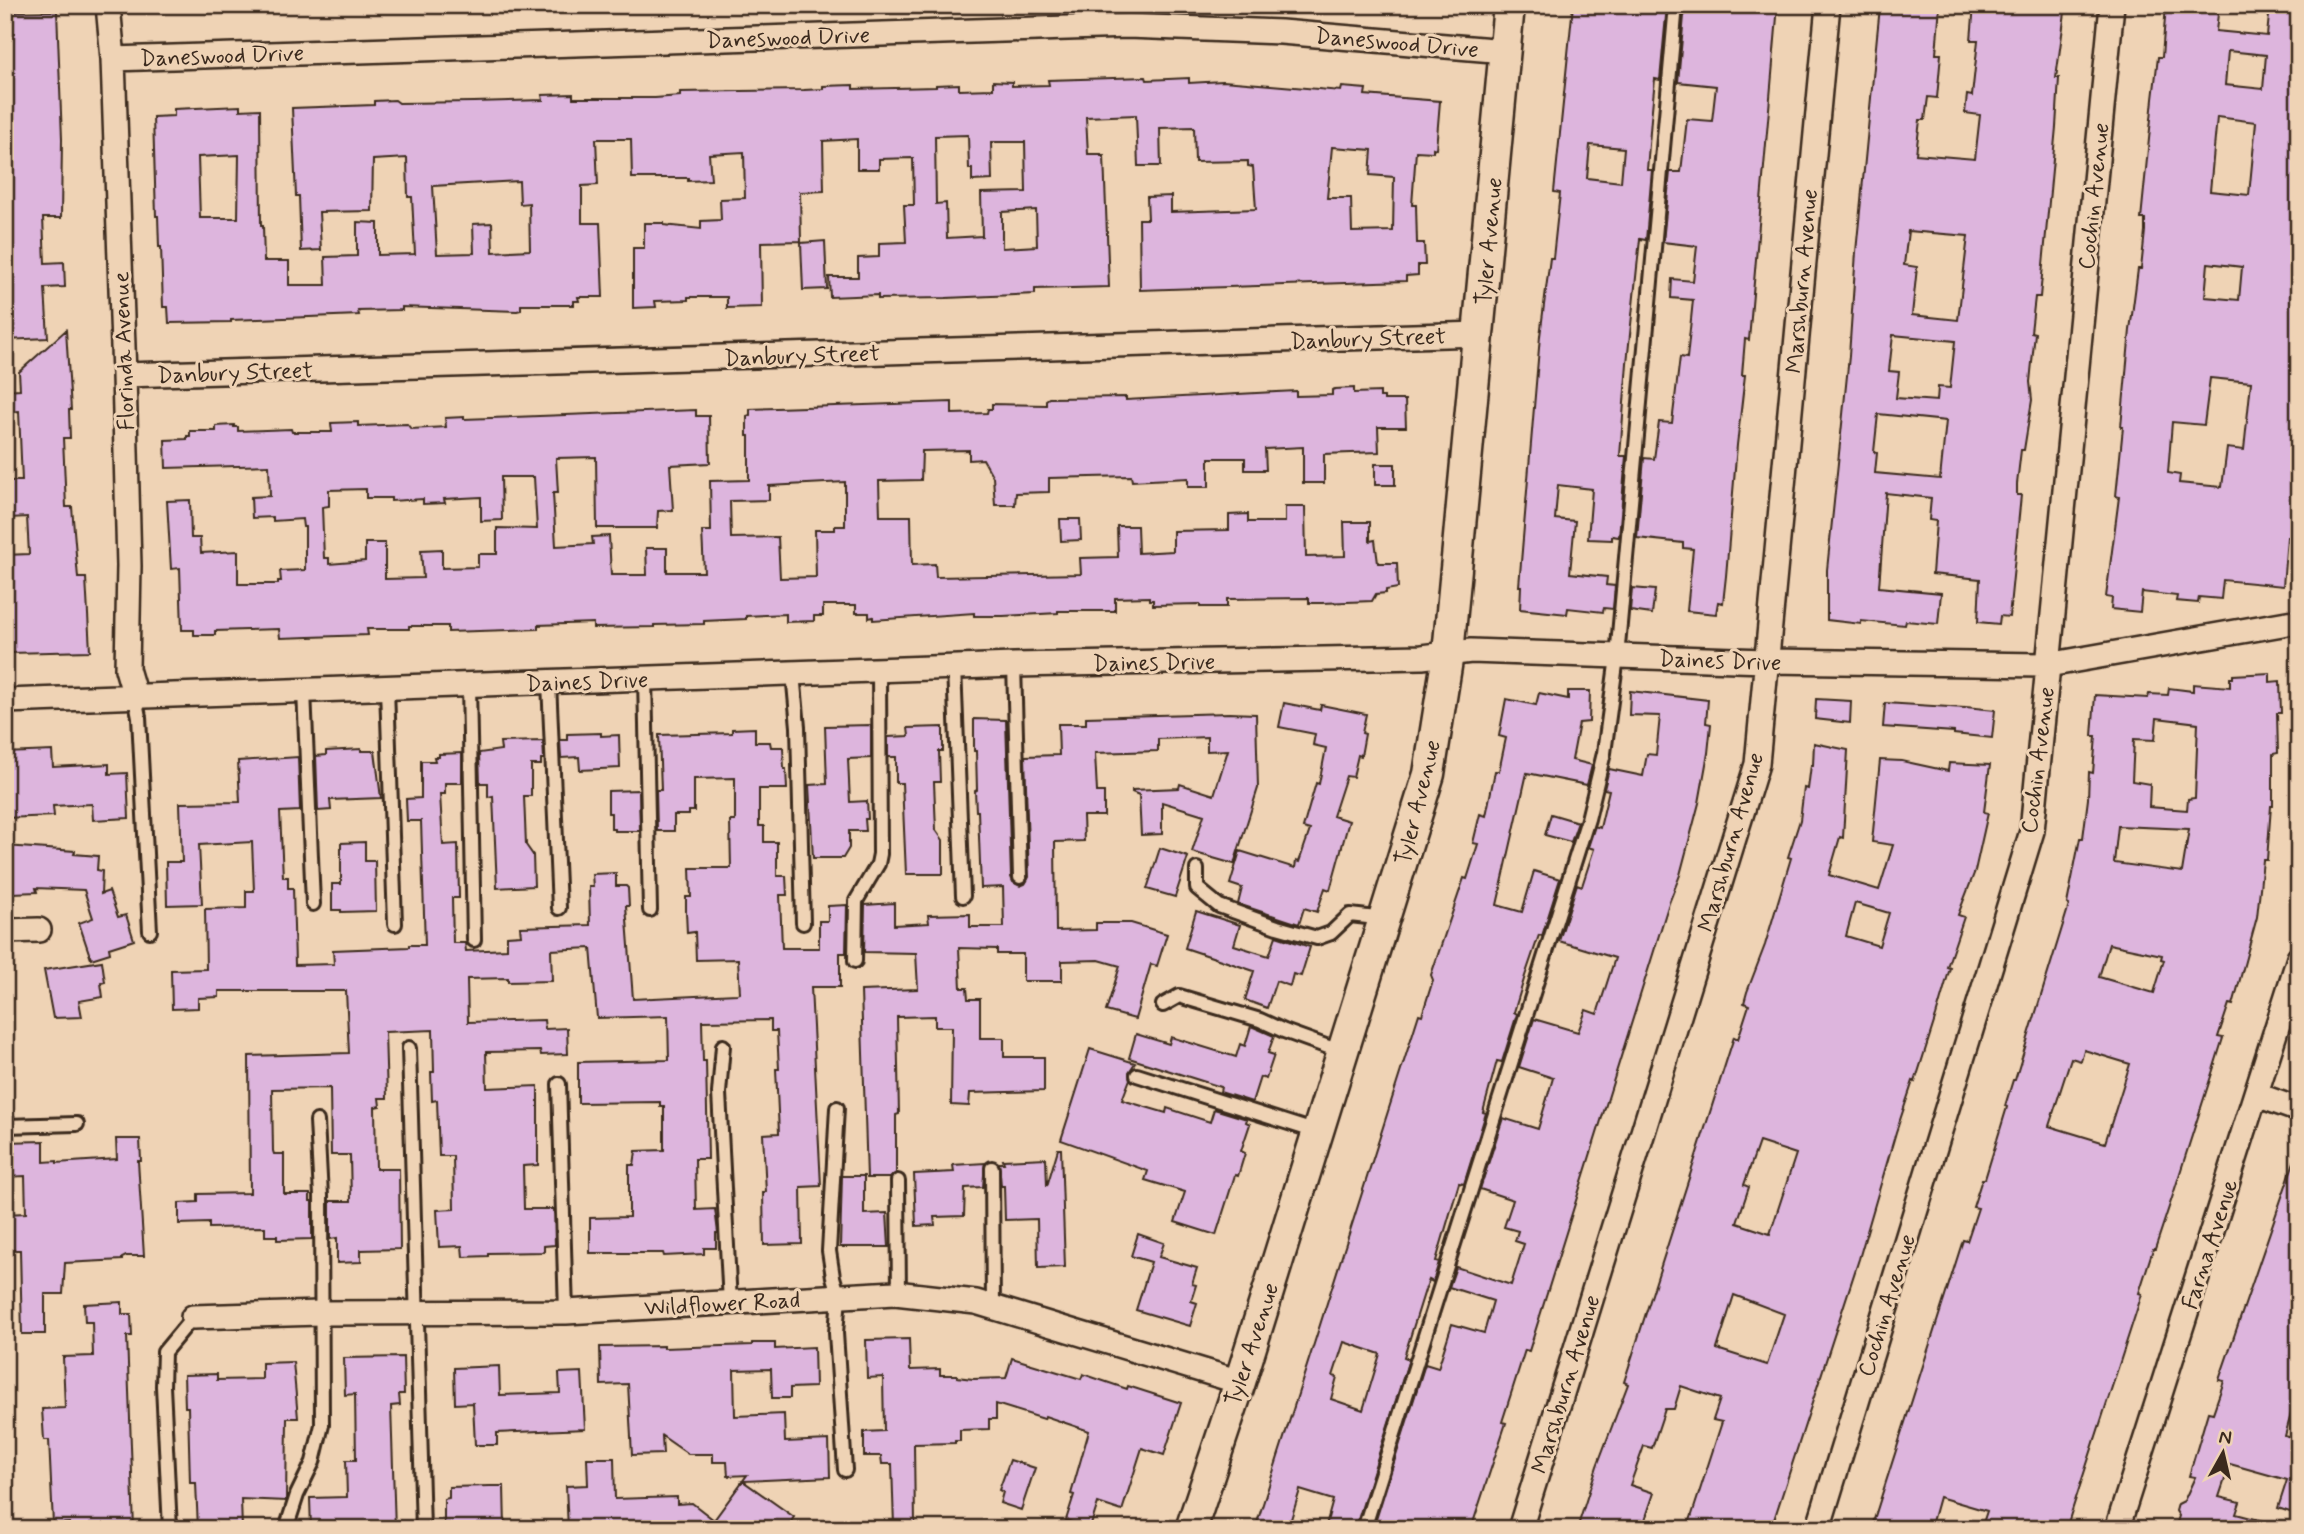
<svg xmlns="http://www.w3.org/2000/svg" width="2304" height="1534" viewBox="0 0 2304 1534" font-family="Mynerve,sans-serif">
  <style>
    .built { fill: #eacac1 }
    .building { fill: #ddb5dd; stroke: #3b2a1e; stroke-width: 2; fill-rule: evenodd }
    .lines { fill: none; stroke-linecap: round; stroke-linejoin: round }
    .service-casing { stroke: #3b2a1e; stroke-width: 18 }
    .minor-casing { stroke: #3b2a1e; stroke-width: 28 }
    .tertiary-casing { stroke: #3b2a1e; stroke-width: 35 }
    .service { stroke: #efd3b5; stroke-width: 12 }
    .minor { stroke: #efd3b5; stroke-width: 23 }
    .tertiary { stroke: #efd3b5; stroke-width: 30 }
    .labels { text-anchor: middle; stroke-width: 6; stroke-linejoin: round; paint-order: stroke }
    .street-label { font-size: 23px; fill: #3b2a1e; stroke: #efd3b5 }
  </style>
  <rect width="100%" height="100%" fill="#efd3b5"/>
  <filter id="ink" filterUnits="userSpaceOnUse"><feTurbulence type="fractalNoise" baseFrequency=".0143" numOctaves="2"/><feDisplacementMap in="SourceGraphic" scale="14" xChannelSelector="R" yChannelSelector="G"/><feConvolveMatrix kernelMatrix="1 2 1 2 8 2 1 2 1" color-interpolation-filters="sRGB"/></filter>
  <g filter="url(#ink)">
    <path class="built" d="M2299,1019V1080L2289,1046Z"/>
    <path class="building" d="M1573,5H1600V10L1634,12L1635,5H1667L1660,80L1655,79L1651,119L1647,170H1652L1646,240L1640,239L1627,363L1620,456H1626L1619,537L1612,536V540L1588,539L1592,489L1558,485L1555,519L1575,521L1570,573L1607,577L1606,585L1615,586L1613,609L1604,608L1603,612L1568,608L1567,614L1520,609L1521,586H1519L1540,336L1550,258H1553L1560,193L1554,192ZM1590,145L1624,148L1621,182L1587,178Z
      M1685,5H1778L1749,340L1745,339L1742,375H1745L1737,445L1726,576L1723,603L1718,602L1716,614L1687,611L1693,549L1683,548V543L1637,538L1644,458L1654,459L1659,422L1672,423L1680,357L1687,358L1693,300L1671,298L1672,279L1693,281L1697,246L1663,242L1670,172H1681L1687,119L1712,121L1716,86L1678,82Z
      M1886,5H1940L1936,54H1941L1937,98L1928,97L1925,120H1920L1916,154L1975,159L1980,115L1965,113L1967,95L1972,96L1978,40H1971L1974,5H2066L2056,78H2059L2056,127L2040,297H2035L2031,332L2035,333L2030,382L2032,400L2024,450H2021L2017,484V495H2021L2009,617L2000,616L1999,624L1978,622L1980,579L1932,574L1936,521L1929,520L1931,498L1886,493L1879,587L1941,593L1938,624L1906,621L1905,625L1861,621V624L1827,620V570L1849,356L1856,252L1877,36L1880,7L1886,8ZM1908,231L1968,236L1958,320L1912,315L1917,267L1904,265ZM1893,335L1955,341L1950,388L1938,387L1937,401L1896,398L1899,372L1889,371ZM1878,414L1946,421L1940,479L1875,473L1877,453L1874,452Z
      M2166,5H2219L2216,31L2267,36L2270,5H2295L2292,39H2296L2292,74L2299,75V526L2294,525L2293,537H2287L2283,586L2223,580L2221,599L2199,597L2198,603L2176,601L2177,596L2142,592L2140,612L2111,609L2112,598L2106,597L2119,497L2116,496L2123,427H2121L2130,330L2138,269H2141L2145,231V219H2141L2153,99L2158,57H2162ZM2228,51L2266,55L2263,89L2225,85ZM2217,117L2256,122L2249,195L2210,191ZM2208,263L2242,267L2239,300L2205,297ZM2210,378L2251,382L2244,450L2227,448L2222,487L2179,483L2180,475L2168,473L2172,422L2204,425Z
      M57,11L62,139L61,218H43L45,263L64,262L65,287L45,288L48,338L5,340L6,19H9L8,12Z
      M1146,77L1147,80L1189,78V83L1223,81L1341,91L1342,87L1366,89L1365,95L1440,101L1436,149L1433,148V152L1416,151L1412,205H1416L1417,243H1424L1425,265H1418V275L1406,276V281L1140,290L1139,219H1148L1147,197L1171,196V212L1256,209L1253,167L1248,166V161L1195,162L1194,127L1160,128L1161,166H1138L1136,115L1086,117L1088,154H1101V156H1104L1109,287L1035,289V294L946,298L878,299V295L830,297L829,277H858V258L879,257V243L906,242L904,205H914L913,158L879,159V169H857V139L823,141L824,191L800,192L801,241L761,242L762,307L727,308V297H688V300L655,301L656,307L633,308V248H644V223H664V225L701,229V221L721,220L720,199L745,198L744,152L709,154L711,180L688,181V178H632L631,139H596L598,185L582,186V223H600L603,297H578L579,301H574V305H521V310L517,311L402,307V310L358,311L359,315L231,320V322L169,323L168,307H163L161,247H159L158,216H156L153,117L174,116V109L240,106V110L260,109L261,226H263L264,261H289V285H326L325,257L357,256V222L378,223V255L415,254L412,197H408L407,158L373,160L372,211L319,212L321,250L301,251L299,196H296L292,108L374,105V101L395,100L399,103L474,102L543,100L542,95L573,94V98H655L680,96V92L804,90L823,89V86L853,85V89L936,87V85L959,84V90L993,89V81L1012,82V86L1049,85L1048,80ZM968,135L969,169H972V181L992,180L991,142H1025L1026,192L981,193L982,236L947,238L946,203L936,204L935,136ZM1332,147L1372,150L1370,175L1394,177L1393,231L1352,232L1351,198H1327ZM239,155L238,218H200L198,157ZM519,181L520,204L529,203L530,250L493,252L492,223L473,224L474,253L437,254L433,186ZM1036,210L1037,246L1002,248V212Z
      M825,241L827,289L803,290L801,243Z
      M66,330L71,410H69L70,438H63L66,507H72L78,578H86L90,651L10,653V649H5V555L29,554L27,517L10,518V499H5V481H22L19,411L5,412V390L20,389L19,372Z
      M1354,388V393L1380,392V397H1384V400H1405L1406,427H1378L1379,452L1324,454V483H1303V447L1265,449L1266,470H1245V458H1209V487H1188V478L1132,481L1131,476L1049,478V492L1016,493L1015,505H995L993,477L983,459L969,460V450L922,451L921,480L879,481L880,516H911L912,565L935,564L936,577L1081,574L1080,558L1118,557L1117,526H1137L1138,553L1173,551V531L1229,530V515L1248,514V522H1285V507H1305L1306,557L1345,556L1344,522H1370V541L1375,540L1378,563H1397L1398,588L1386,590V593L1376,594L1372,601L1322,603H1309V598L1227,599V607H1200V604L1153,605V600H1149V597L1115,598V611H1058V613L1003,616H974V613L873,620V617L869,618V613H856V605H823V616H814V621L786,622V614L746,616V619L704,621V624L654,625V627L593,628V623L538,625V629L448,632V626H409V629H367L368,635L280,638L279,629L215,631V635H194V630H182L180,568L171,569L167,501L190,500L191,538H200L201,553L238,551V584H278V581H281L280,571L305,570V527H303L302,519L273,521V517L252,518L251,497L270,496L269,465L166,468L165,440L187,439V436H190V431H216V426L234,425V427H238V431L291,429L292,432H332L331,423L358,422V426L407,424L411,429L446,427L445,418L464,417V419L696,410V416H709L710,463L670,465L673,510L658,511L657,528H597L596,457L556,458L558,493H553L556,546L593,544L592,537L609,536L611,575H647L646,548H667V572H704L702,531H711L710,481L749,480V436H747V416L750,415V409L952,402V414L987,413L988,409H992V404L1046,405V400L1049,398L1126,397V400L1296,391V396L1332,395V390L1335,389ZM501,477H534L537,529L497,528V554H478V567L442,568V549L421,550L423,578L385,579V543H365V561L329,564V558H324L322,507L329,506V490L366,489V498H391V501L423,499V504L445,503L444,499L481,497V521L502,520ZM845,482V526H835V530H815L816,577L780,578L778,537L731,538L730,501L769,500V486Z
      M1375,464H1395V485H1375Z
      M1060,519H1080L1081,540L1061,541Z
      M1632,588L1655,590L1652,614L1630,611Z
      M2270,673V682L2280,681L2281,713H2277L2278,753L2273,754V806H2271L2267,860H2263L2257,917L2233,1005L2229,1004L2218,1037L2223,1038L2214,1067L2172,1198L2155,1249H2153L2139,1293L2142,1294L2066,1529H1981L1987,1511L1939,1497L1930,1529H1871L1963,1240L1967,1241L1978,1208L1973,1207L1982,1179H1985L2007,1107L2005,1106L2013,1080H2015L2069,905L2067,904L2080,838H2083L2088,799L2089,772L2093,773L2096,736H2092L2095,695L2148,698L2149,694L2168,695L2169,688L2193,691V684L2230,687V678H2233V675ZM2157,718L2198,723L2195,798L2188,799L2187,810L2149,807L2150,784L2132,781L2134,739L2155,740ZM2118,826L2189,829L2182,872L2114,863ZM2109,944L2162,955L2161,959L2164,960L2154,993L2099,977ZM2084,1050L2130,1064L2105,1143L2049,1126L2071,1058L2081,1061Z
      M1568,691H1590L1589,722L1579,723L1572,760L1592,765L1587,785L1527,773L1497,905L1522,912L1534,871L1560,879L1542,936L1539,935L1525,976L1514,1012L1517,1014L1502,1062L1497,1061L1483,1112L1486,1113L1464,1184L1459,1183L1436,1261L1439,1262L1433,1282L1429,1280L1425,1290L1404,1357L1409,1359L1355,1529H1325L1333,1500L1300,1490L1288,1529H1255L1419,1014L1422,1015L1433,980L1431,975L1464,878L1467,879L1478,844L1473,843L1480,814L1486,816L1495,771H1499L1506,738L1499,736L1506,699L1536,705L1539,693L1568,699ZM1344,1342L1380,1354L1363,1410L1331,1399L1337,1377L1333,1376Z
      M1630,691L1708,700L1706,723L1711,724L1708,753L1699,803L1680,875L1669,903L1529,1351L1525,1350L1502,1422L1506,1423L1471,1529H1373L1425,1364L1438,1368L1452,1324L1484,1333L1493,1301L1449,1287L1456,1267L1511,1285L1524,1244L1515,1241L1518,1231L1504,1227L1513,1200L1480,1189L1503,1118L1538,1129L1553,1078L1519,1067L1534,1019L1578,1032L1586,1010L1597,1014L1615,958L1559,941L1577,884L1582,886L1594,849L1588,847L1595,826L1600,828L1609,790L1604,789L1609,769L1643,776L1647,754L1656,755L1660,716L1629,715Z
      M1816,699L1851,701L1850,723L1815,719Z
      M1284,703L1320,710L1321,705L1366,714L1362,733L1365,734L1361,756L1358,755L1353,777L1346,776L1333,816L1349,821L1330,890L1325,888L1317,912L1304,908L1299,924L1238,904L1242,888L1230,884L1240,851L1295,868L1296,861L1299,862L1310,830L1303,828L1316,783L1319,784L1326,748L1313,745L1315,734L1279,727Z
      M1885,703L1965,708L1966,707L1995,710L1992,738L1954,734V732L1883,727Z
      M1229,713L1256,714L1258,788L1234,864L1192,852L1204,815L1162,802V834L1141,835L1139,795L1132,792V790L1179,788L1180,784L1214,795L1228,750L1207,751V737L1158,739V751L1095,753L1097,792H1104V816H1083L1084,841L1055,842L1056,931L1096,930V923H1131L1167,934L1157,966L1151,964L1135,1019L1106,1011L1120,966L1099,960L1062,961V981H1023V954H997V949L959,948L961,988H967L968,999H980V1038H1004V1057H1044V1091L970,1093L969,1106L951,1105L952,1027H935V1016L897,1017L899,1114L896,1115V1173L890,1178H867L861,991L918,989L916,953L864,952L865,905L894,903V925L929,923L928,915L970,914V927H1004L1003,887L981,888L978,811H976L975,791L977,790L976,751H974V719L1006,720L1011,877L1013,882L1020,886L1025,884L1029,877L1025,756L1059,755L1058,724H1086V717Z
      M871,725V758L848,759L850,802L867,801L868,819H865L866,831H849V848L843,858H813L809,785L827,784L825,726Z
      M943,727V751H939L940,782H934L936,830L943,840V874H906L902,783H896V757H888V737L909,736L908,728Z
      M755,728V742H770L771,747H783L784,769H786L787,789H759V826H764V842H777V876H786L787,895H780L782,948H819V921H828V906L847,905L846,953H840V987H811L821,1186L801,1187L802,1244L764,1245L763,1192H766L763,1134L779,1133L776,1069H779L777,1031H771V1020L702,1021L703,1061H706L708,1159H695L696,1210L715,1209L718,1233H716V1248H704V1254L664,1256L663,1253H590V1218L629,1217V1165H634L636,1151L664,1150V1106H660V1102L578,1103V1062L669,1060L668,1016L597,1018L591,948L551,950L552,981L508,982V978L467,979L468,1022L544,1020L545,1029L567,1028L568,1054L541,1055L540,1051L486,1052L487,1088L538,1086V1165L523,1166L524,1209H554L555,1245L544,1246V1252L488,1253V1256L463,1257L462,1246L439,1247L437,1210L454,1209L453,1156H439L437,1100L432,1101L431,1072H434L433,1030L385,1032L387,1098H379L380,1106L375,1107L376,1169H399L400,1249L361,1250V1262L337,1263V1238L330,1239V1201H351L350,1155H331L330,1088L272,1089L273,1151L274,1154H284V1194H310V1201H312V1239L277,1240V1236H265V1227L209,1228V1223L179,1224V1203L198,1202V1194L250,1193L249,1056L349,1053L346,991H219V997L198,998V1008L172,1009L171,970L206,969L205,909L246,908V891H254L252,842L199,845L202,904L167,905L166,862H182L180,803L240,802L238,761L298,757L300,811L280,812L283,877H288V888H293L295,965L334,964L333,950L409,947V945H425L421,821H407L406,799L421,798V761H435L434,757H439V754L462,753V783H445V794H440L443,845L458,844L459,898H452L453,943H465L466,951L507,949V936L521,935L520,927L590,925L589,887H593L592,874L616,873V886H626L628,888L629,906H626L633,999L737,994L740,993L738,959L696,960L695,932L687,933L686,912V897H691L690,868H731L730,821H735V778L694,779V811H689V815H674V831H657L656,790H661L659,735L732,733V729Z
      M601,733V736L619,735L620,768L580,770L579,757L561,758L560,740H567V734Z
      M543,741L544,759H541V765H531V796H524L526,845L533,855L534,886L497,888L493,796L488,797V783H480L479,753L501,750L500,742Z
      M1814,743L1848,750L1843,838L1840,837L1829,875L1879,890L1893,845L1872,842L1880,760L1902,761L1948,771L1949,763L1990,765L1984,812L1988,813L1975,871L1958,915L1964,917L1947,967L1950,968L1936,1016L1915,1082L1913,1081L1896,1132L1859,1259L1771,1529H1705L1689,1524L1722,1422L1713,1420L1720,1399L1681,1386L1674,1409H1665L1652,1448L1644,1446L1630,1485L1654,1493L1642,1529H1577L1597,1466L1628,1384L1624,1382L1734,1037L1738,1039L1749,1005L1744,1003L1747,992L1765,945L1791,858L1788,857L1800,820L1804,788L1808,789L1811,765H1813ZM1855,903L1889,913L1879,946L1846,936ZM1759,1142L1796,1154L1770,1234L1737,1223L1749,1187L1744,1185ZM1734,1295L1784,1314L1767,1365L1717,1349Z
      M361,749V751H375L381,798L330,800L331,810L318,811L316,756L326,755V751Z
      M52,751L53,767L109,764V774L127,773L129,818L93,820L92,804L53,806L54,816L5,818V753Z
      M639,790L640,831H615V829H611V813H608V791Z
      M1551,814L1578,822L1571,842L1545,835Z
      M365,842V861H375L376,911L341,912V910H332V884H341V843Z
      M5,846L75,851L74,854L98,856L97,870L102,871L101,894L109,891L118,917L126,915L134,940L109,948L110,953L91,959L79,923L93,918L84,890L36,888L37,892L12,893V878H5Z
      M1160,848L1188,857L1175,897L1147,889Z
      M1196,911L1240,925L1234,945L1269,956L1276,936L1310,947L1301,976L1293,974L1290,986L1276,981L1267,1008L1245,1000L1254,971L1185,948Z
      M102,961L105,982L101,983L103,997L79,1001L82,1017L53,1018L44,970Z
      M1251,1026L1274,1036L1268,1053L1274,1055L1266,1079L1260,1077L1252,1102L1220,1092L1221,1087L1129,1058L1136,1034L1169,1044L1171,1037L1236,1057L1240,1044L1245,1046Z
      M1090,1049L1135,1063L1129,1072L1130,1079L1122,1100L1166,1113L1167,1108L1210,1122L1214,1109L1247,1119L1246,1122L1250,1124L1241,1151L1245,1153L1238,1176L1235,1175L1216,1235L1175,1222L1185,1192L1145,1180L1148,1171L1061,1140Z
      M116,1139H140L141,1161H138L144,1256H126L122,1258V1260L65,1263L63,1294H45V1334H22L20,1250H5V1214L26,1213L25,1176L5,1177V1142L44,1141V1162L57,1161V1163L117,1159Z
      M1058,1149H1061L1065,1267L1038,1268L1037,1219L1005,1220L1004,1186H1001L999,1163H1004L1003,1160L1046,1158L1047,1186Z
      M2295,1159H2299V1384L2285,1436L2299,1440V1515L2278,1508L2287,1480L2230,1464L2219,1497L2240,1502L2236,1514L2271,1523L2270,1529H2175L2179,1516L2176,1511L2178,1504L2184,1501L2195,1477L2189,1476L2208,1412L2213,1413L2224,1381L2219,1380Z
      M985,1163L983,1187L965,1188L964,1216L934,1217L935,1225L916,1226L914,1174L954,1172L953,1165Z
      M842,1176H864V1214L887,1213L889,1247H840Z
      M1138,1234L1164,1243L1159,1257L1197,1268L1192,1284L1196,1285L1191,1301L1197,1303L1190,1326L1136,1310L1151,1262L1131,1256Z
      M122,1302V1314H131L132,1336H127L134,1529H69V1523L53,1524L49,1440H44L42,1409L65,1408L63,1357L93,1356L92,1322H85L84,1304Z
      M909,1339L910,1370L940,1369V1375H957V1377L973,1379L1006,1378L1012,1358L1081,1379L1083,1374L1127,1389L1128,1386L1181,1403L1164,1455L1142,1448L1122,1511L1098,1503L1090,1528L1066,1520L1074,1495L1071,1494L1089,1431L1045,1416L1044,1419L996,1404V1419H989V1429L960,1430V1441H955V1443L914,1444L915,1525L894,1526L892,1464H882L881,1456H864V1432L884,1431L883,1377L867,1378L866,1340Z
      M752,1343H775V1349L814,1347L815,1387L790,1388V1398H772L771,1369L734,1370L735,1416L784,1414L785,1442L829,1440L830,1477L743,1481L794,1517L786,1529H568L566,1486L588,1485L587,1458H614L615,1499L677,1497V1504L692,1503L714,1520L747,1475L728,1476L727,1462H713V1454H688L662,1436L663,1454L632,1455L628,1384L601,1385L600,1347L664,1346V1348L752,1345Z
      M403,1357L404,1394H399L400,1405L391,1406L395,1529H311L310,1498L347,1497L346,1460H356L355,1394L345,1395L344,1358Z
      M293,1362L298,1418H287L286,1501L241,1499L242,1529H198L196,1483H190L188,1407H185L184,1375L217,1374V1380L262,1379V1363Z
      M499,1366L500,1395L560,1393L559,1373L582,1372L585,1429L497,1433V1445H475L473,1403L455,1404L454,1368Z
      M1010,1460L1035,1468L1021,1510L1000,1503L1003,1492L999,1490Z
      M490,1486H504L505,1529H444V1499L449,1498V1487Z"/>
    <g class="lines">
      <g class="service-casing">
        <path id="service" d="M1014,665L1020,877
          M954,667L963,896
          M793,673L798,727L803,923
          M645,678L650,910
          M549,682L559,908
          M469,685L474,940
          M387,688L395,924
          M304,690L313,904
          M135,696L139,717L150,931
          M1197,869V888L1219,906L1277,927L1317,938L1331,933L1350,915L1385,919
          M855,961L856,901L878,864L880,854L879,670
          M1163,1005L1179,996L1260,1020L1284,1031L1342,1052
          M723,1046L719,1093L730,1303
          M409,1048L423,1529
          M1137,1075L1317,1132
          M559,1084L566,1312
          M837,1108L829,1251L833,1277L839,1297L836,1333L845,1470
          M5,1126L77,1124
          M992,1168L993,1307
          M898,1181L899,1294
          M170,1529L163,1386L164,1352L193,1317
          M286,1529L297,1495L313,1462L322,1425L321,1196L317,1121
          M1364,1529L1588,819L1604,753L1617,657L1676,5"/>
      </g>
      <g class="minor-casing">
        <path id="minor" d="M108,5L113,59L124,375L129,566L127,669L135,696
          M113,59L1128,26L1281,32L1505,51
          M124,375L1480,334
          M5,701L1014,665L1422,657L1471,651L1765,661L2048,665L2299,621
          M5,931L39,930
          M2257,1095L2299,1110
          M193,1317L320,1313L566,1312L895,1293L976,1302L1240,1382
          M1520,1529L1757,764L1828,5
          M1818,1529L2032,831L2112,5
          M2117,1529L2299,958"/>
      </g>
      <g class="tertiary-casing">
        <path id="tertiary" d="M1191,1529L1240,1382L1429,774L1448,654L1509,5"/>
      </g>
      <use href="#service" class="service"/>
      <use href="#minor" class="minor"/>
      <use href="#tertiary" class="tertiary"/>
    </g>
  </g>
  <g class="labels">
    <g class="street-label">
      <text transform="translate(788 37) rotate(-2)" y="8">Daneswood Drive</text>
      <text transform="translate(1397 42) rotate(5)" y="8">Daneswood Drive</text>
      <text transform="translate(222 55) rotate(-2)" y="8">Daneswood Drive</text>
      <text transform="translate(2093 196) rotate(-84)" y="8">Cochin Avenue</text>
      <text transform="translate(1488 241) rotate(-85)" y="8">Tyler Avenue</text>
      <text transform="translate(1801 281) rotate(-85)" y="8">Marshburn Avenue</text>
      <text transform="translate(1368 338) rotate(-2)" y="8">Danbury Street</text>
      <text transform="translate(123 351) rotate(-92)" y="8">Florinda Avenue</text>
      <text transform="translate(802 355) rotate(-2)" y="8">Danbury Street</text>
      <text transform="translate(235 372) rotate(-2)" y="8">Danbury Street</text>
      <text transform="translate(1720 660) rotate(2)" y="8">Daines Drive</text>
      <text transform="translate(1154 662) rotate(-1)" y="8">Daines Drive</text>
      <text transform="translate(587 681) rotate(-2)" y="8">Daines Drive</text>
      <text transform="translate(2037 760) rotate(-83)" y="8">Cochin Avenue</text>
      <text transform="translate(1417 802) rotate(-76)" y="8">Tyler Avenue</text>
      <text transform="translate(1730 842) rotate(-74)" y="8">Marshburn Avenue</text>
      <text transform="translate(2209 1244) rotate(-72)" y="8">Farna Avenue</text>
      <text transform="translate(722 1303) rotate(-3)" y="8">Wildflower Road</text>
      <text transform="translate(1886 1305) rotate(-73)" y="8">Cochin Avenue</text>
      <text transform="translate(1251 1344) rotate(-72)" y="8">Tyler Avenue</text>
      <text transform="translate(1565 1384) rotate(-73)" y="8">Marshburn Avenue</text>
    </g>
  </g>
  <rect width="2304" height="1534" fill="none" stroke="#efd3b5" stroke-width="28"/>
  <rect x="14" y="14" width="2276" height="1506" fill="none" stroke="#3b2a1e" stroke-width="2.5" filter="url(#ink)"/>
  <g transform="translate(2223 1453) rotate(8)" stroke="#efd3b5" stroke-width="5" paint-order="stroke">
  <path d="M0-5L12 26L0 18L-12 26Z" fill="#3b2a1e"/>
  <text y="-10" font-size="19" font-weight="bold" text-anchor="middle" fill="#3b2a1e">N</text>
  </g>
</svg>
